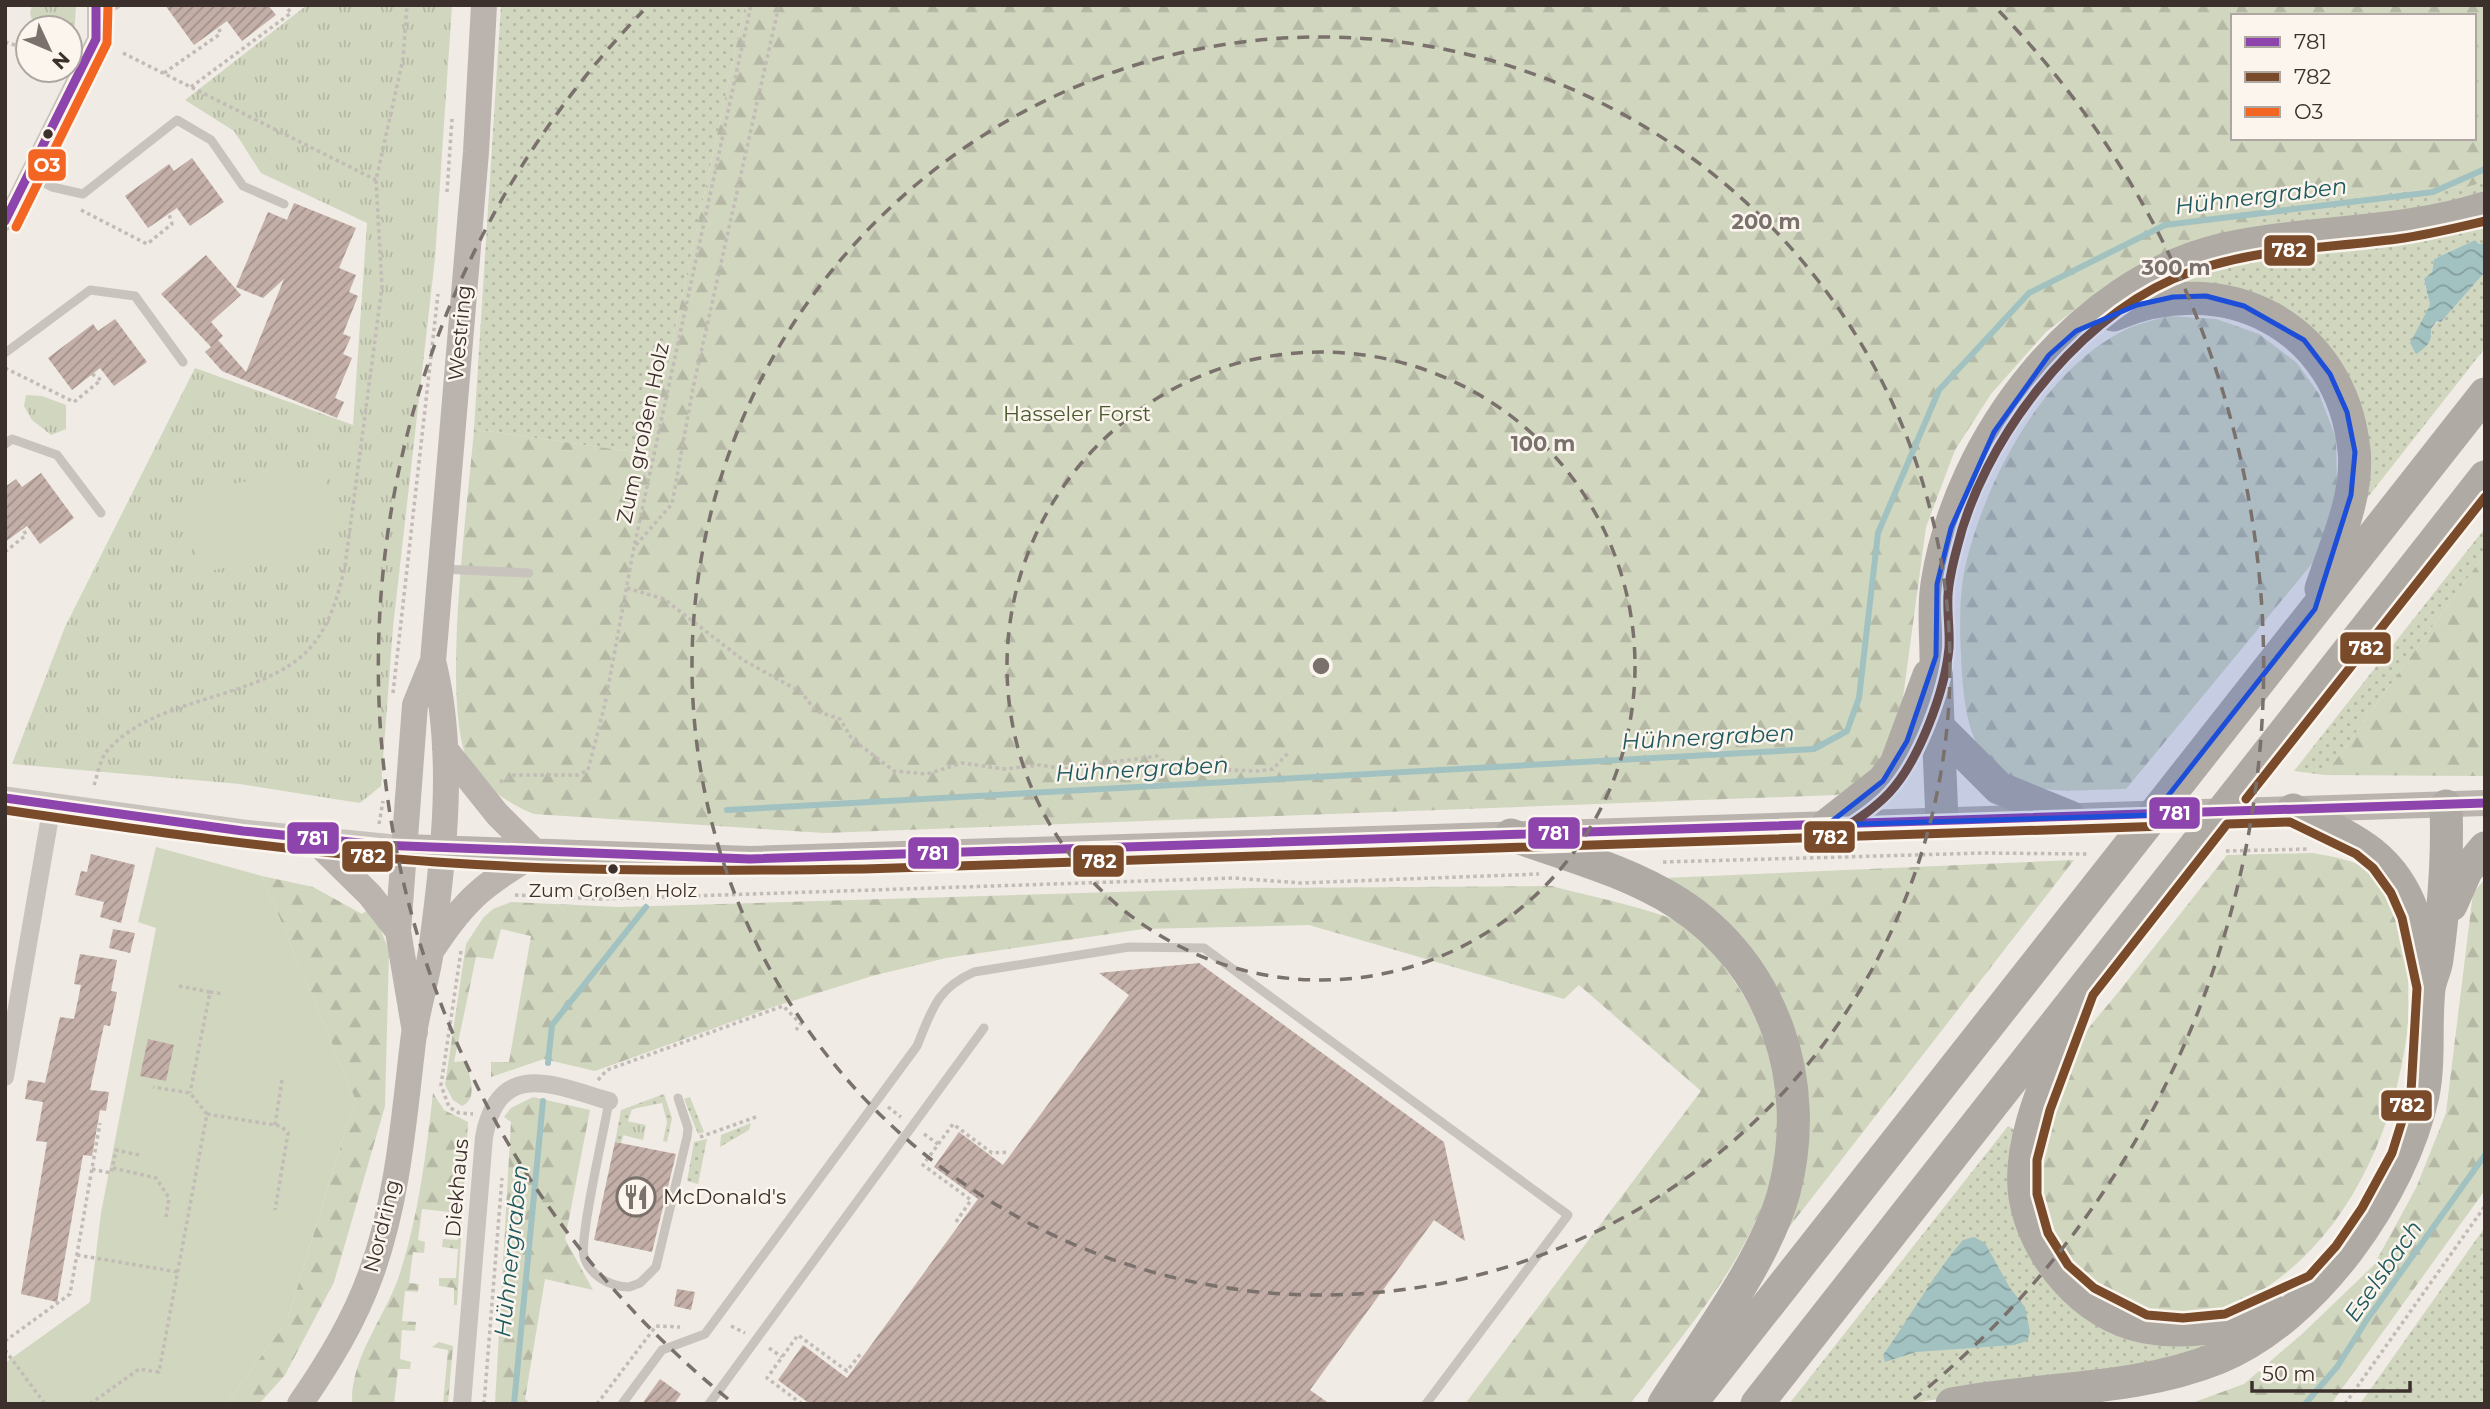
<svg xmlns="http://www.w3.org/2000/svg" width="2490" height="1409" viewBox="0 0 2490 1409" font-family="Montserrat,sans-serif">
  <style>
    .grass { fill: url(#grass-dots) }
    .forest { fill: url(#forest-firs); fill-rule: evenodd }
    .park { fill: url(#park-tufts) }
    .garden { fill: #d1d6bf }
    .water { fill: url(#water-waves) }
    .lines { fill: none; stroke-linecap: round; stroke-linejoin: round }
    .stream { stroke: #a1c2c1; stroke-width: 6 }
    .building { fill: url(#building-hatch) }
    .path { stroke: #c2bbb6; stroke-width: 3.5; stroke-dasharray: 3.5 3.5; stroke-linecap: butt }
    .service { stroke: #c9c3be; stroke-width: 9 }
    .minor { stroke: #c9c3be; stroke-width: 18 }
    .tertiary { stroke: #c9c3be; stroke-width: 23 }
    .secondary { stroke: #bab3ae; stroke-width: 26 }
    .motorway { stroke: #afaaa4; stroke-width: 33 }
    .bus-1-casing { stroke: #fbf5ee; stroke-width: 14 }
    .bus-2-casing { stroke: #fbf5ee; stroke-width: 14 }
    .bus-3-casing { stroke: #fbf5ee; stroke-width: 14 }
    .bus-1 { stroke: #8e44ad; stroke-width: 9 }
    .bus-2 { stroke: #7a4b2a; stroke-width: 9 }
    .bus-3 { stroke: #f26522; stroke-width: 9 }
    .marked { fill: #1d4ed8; fill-opacity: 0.2; stroke: #1d4ed8; stroke-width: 5; stroke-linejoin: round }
    .ring { fill: none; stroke: #7a716c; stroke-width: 3.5; stroke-dasharray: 12 9 }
    .bus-dot { fill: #3b302b; stroke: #fbf5ee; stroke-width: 2.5 }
    .labels { text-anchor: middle; stroke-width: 5; stroke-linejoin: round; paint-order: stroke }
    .bus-label { font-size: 19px; fill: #3b302b; stroke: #fbf5ee }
    .street-label { font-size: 21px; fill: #3b302b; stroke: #fbf5ee }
    .park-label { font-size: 21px; fill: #4a5a2e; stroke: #fbf5ee }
    .poi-label { font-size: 21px; fill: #3b302b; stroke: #fbf5ee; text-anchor: start }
    .water-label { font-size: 23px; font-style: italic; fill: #1f5a5e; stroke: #fbf5ee }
    .centre { fill: #7a716c; stroke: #fbf5ee; stroke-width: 3.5 }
    .ring-label { font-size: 21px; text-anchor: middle; font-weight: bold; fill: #7a716c; stroke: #fbf5ee; stroke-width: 5; stroke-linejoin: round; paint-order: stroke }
    .line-badge { stroke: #fbf5ee; stroke-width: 2.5 }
    .badge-label { font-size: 19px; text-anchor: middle; font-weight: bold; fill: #fff }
  </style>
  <defs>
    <pattern id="grass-dots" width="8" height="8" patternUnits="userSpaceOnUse" patternTransform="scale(1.75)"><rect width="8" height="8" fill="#d1d6bf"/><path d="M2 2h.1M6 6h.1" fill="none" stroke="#b4b8a4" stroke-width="1.8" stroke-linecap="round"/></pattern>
    <pattern id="forest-firs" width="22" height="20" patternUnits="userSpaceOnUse" patternTransform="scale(1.75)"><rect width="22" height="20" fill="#d1d6bf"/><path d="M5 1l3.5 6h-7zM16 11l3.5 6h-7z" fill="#b4b8a4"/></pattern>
    <pattern id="park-tufts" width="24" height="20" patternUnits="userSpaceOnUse" patternTransform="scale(1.75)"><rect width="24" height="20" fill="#d1d6bf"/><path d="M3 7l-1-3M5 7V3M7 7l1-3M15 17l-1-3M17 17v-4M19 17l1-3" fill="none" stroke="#b4b8a4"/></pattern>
    <pattern id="water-waves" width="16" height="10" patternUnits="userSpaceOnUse" patternTransform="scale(1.75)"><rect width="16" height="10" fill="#a1c2c1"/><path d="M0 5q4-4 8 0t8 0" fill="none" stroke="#849e9d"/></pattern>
    <pattern id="building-hatch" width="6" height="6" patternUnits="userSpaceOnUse" patternTransform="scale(1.75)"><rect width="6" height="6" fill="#c3afa7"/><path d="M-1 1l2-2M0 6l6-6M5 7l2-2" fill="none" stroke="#a08f88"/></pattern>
  </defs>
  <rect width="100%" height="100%" fill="#f0ebe5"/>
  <path class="grass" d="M501,5H745L648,454L474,429Z
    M2485,182V194L2416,210L2248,236L2271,205L2314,198L2465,187Z
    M2485,215V243L2479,244L2475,240L2434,259L2432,272L2424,280L2430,305L2411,343L2432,335L2431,329L2438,321L2441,322L2485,272V348L2364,502L2361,462L2291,324L2128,296L2178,272Z
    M2485,528V554L2325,775L2294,771Z
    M664,1094L672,1118L667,1142L663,1141L667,1122L662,1103L632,1109L621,1143L615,1142L621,1110Z
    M690,1097L704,1132L698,1134L684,1099Z
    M751,1123L749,1130L720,1147L721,1135Z
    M2008,1126L2018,1131L2070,1294L2228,1332L2181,1362L1906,1404H1789Z
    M707,1139L698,1184L687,1181L694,1142Z
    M2485,1227V1404H2360Z"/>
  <path class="forest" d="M745,5H2485V182L2466,187L2314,198L2271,205L2248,236L2170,258L2091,297L2046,332L1991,394L1955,450L1926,527L1897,742L1856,789L1836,795L824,833L534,814C511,805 485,788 471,767C438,714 469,498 474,429L648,454ZM2233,16H2474V138H2233Z
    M2168,316L2216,319L2259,334L2297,363L2319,394L2336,438L2337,492L2315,560L2126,789C2092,789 2035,797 2006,777C1970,753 1965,713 1962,674C1960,638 1958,598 1966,563C1987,477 2044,369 2127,329C2140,323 2155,320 2168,316Z
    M2485,554V776L2325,775Z
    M2313,853C2332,857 2354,859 2371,872C2398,893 2408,946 2408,979C2408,997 2409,1016 2407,1034C2394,1128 2352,1226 2274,1282C2256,1295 2236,1310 2214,1313C2131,1327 2052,1273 2039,1190C2033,1154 2052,1098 2066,1065C2077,1038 2102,1013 2120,990C2156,945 2191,900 2227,855Z
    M2074,860L1766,1257L1802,1059L1664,878Z
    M262,876L313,887L362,914L372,907L389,951L385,1106L334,1282L285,1375L259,1404H226L287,1321L355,1099Z
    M2485,879V1190L2331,1404H2189L2244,1384L2302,1334L2374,1265L2416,1188L2446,1113L2473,893Z
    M1552,886C1587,896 1656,909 1685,925C1707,939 1735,981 1748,1003C1840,1159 1721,1285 1630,1404H1465L1701,1091L1579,985L1564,999L1309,925L1143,929L946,958L872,976L773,1007L595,1071L544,1059L491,1077V1062H509L531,936L501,929L493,959L476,957L454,1062L466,1061C469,1076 479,1098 462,1106L453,1100L445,1085L466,944L483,918L493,909L511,902L619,907L1252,888Z
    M433,1093L444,1110L468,1122L457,1305H454V1288L439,1286V1278H456L458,1249L442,1247L443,1239L458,1240L460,1213L422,1209L418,1240L425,1242L424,1253L413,1252L409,1283L419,1284L418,1292L405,1291L402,1321L416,1322L415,1331L402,1330L400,1359L411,1362L410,1369H398L394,1404H352C350,1357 386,1317 400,1273C419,1214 426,1154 433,1093Z
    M533,1097L590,1110L565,1239L593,1290L545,1279L525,1399L531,1404H495L511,1122L504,1117L511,1108Z
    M439,1342L453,1346L448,1404H443L448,1350L432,1347Z"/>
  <path class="park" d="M32,5H76L74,40L70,39V28L34,27L30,13Z
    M307,5H452L435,258L393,627L381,786L360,803L240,784L12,764L65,627L195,368L353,425L367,223L261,173L234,131L185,100Z
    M26,395L42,396L66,405V429L51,435L32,420L24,406Z
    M626,1121L646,1125L643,1140L623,1135Z"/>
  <path class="garden" d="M324,466L339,545L199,573L183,494Z
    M156,847L262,876L355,1099L287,1321L226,1404H5V1363L90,1302L101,1213L156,928L138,922Z"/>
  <path class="water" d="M2475,240L2479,244L2485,243V272L2441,322L2437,321L2431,329C2433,341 2426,348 2416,354L2410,343L2430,305L2424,279L2432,272L2434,259Z
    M1974,1237L1985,1243L2010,1288L2025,1307L2030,1332L2027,1341L2014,1345L1916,1352L1885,1362L1883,1355C1911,1316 1932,1276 1963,1240Z"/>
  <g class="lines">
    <path class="stream" d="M727,810L1814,749L1847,731L1859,698L1878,533L1939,390L2029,293L2165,225L2433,192L2485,169
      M548,1063L552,1025L646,907
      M514,1404L543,1101
      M2305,1404L2337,1367L2366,1321L2485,1155"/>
  </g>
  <path class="building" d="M165,5H268L276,15L242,41L227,21L194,45Z
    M192,158L224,202L190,226L177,208L148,228L125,196L169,164L174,171Z
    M294,203L356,228L339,268L356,275L349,292L358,296L343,334L351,337L343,354L352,358L335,398L344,402L337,418L222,371L205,352L211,347L161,294L206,255L241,295L211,322L223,336L214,344L218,340L246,372L284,279L263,298L236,287L268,212L287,220Z
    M115,319L147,362L114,386L100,368L72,390L48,358L93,324L98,331Z
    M41,473L74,518L40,544L27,526L5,542V487L16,479L22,487Z
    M91,854L135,865L121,923L100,917L104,902L75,895L81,871L87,872Z
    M113,929L135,933L130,953L109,948Z
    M80,954L117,960L111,991L117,992L110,1026L104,1025L90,1090L109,1092L106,1111L100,1110L92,1156L83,1155L57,1302L21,1294L47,1142L36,1141L43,1102L25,1099L28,1080L45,1083L60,1017L74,1019L81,985L74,984Z
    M1199,963L1444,1142L1465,1241L1434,1220L1310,1390L1330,1404H810L778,1380L803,1345L847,1378L978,1199L934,1167L959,1132L1003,1165L1129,995L1099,973Z
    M148,1039L174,1045L166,1081L140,1076Z
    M615,1142L676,1154L652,1252L594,1240Z
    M677,1289L695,1292L691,1310L674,1306Z
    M660,1379L681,1394L674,1404H642Z"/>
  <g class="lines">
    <path class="path" d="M5,42L28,49
      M123,53L376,180
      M164,73L220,34L219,27
      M191,87L291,13L285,5
      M447,192L452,119
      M81,210L147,244L172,224L169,214
      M5,368L74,402L101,380L92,374
      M636,545L672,504L693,388L779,5
      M5,552L26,535L22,526
      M627,588L664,599L743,660L801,692L816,711L840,719L852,739L894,771L927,774L962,763L1004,769L1040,765L1063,769L1157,756L1172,768L1258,771L1273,769L1288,753
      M393,693L438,294
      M500,782L514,775H578L588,770L605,704L634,547L751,5
      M94,785C98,774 100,758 108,750C153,698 251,700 302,656C328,633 338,597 345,566L382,287L376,180L403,59L407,5
      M379,824L383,801
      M2226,851L2309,849
      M1663,862L1984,853L2089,854
      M515,895L601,899L1234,878L1300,883L1539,874
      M461,951L441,1085L449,1107L459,1113L473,1114
      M179,986L210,992L190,1093
      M210,992L224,994
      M598,1080L607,1070L783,1006L801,1024L796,1030
      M888,1107L901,1117
      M207,1114L281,1126L288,1133L275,1210
      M275,1125L282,1080
      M924,1134L938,1144
      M700,1137L756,1117
      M113,1168L156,1178L169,1198L166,1217
      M92,1169L111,1173L116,1150L139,1155
      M956,1222L971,1200L923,1165L953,1124L992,1153L1009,1152
      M77,1255L178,1272
      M731,1326L745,1333
      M5,1341L70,1294L100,1123
      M769,1348L782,1357
      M5,1350L45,1404
      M90,1404L139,1369L159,1372L207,1114L190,1093L153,1087
      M484,1404L502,1178
      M597,1404L656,1326L680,1327
      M802,1404L767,1378L798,1335L847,1371L862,1352
      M2345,1404L2485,1206"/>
    <path class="service" d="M96,11L116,5
      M30,175L52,187L83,194L177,120L211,140L243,186L284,204
      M5,353L90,290L135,296L183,362
      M5,444L12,439L57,455L101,513
      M442,569L529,573
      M609,1101C605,1127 579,1238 584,1256C589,1275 610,1287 629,1287L640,1283L656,1267L687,1137L688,1128L678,1098
      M622,1404L662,1350L705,1334L917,1046C932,1010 936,989 974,972L1129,947L1204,948L1568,1215L1426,1404
      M709,1404L984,1028"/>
    <path class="minor" d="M5,222L96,39V5
      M5,1077L52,805
      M462,1404L484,1137C499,1058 554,1085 609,1101"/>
    <path class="tertiary" d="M5,798L243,831L404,847"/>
    <path class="secondary" d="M445,749L497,814L536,853
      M313,839L370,895L398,931
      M404,847L750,859L2485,803
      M434,947C466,898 486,883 536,853
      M415,1032L398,931L415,705L433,661L476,152L484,5
      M300,1404C329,1362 354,1321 371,1274C399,1197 404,1114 414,1034C418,1006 427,979 431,951C444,857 456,753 433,661"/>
    <path class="motorway" d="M2113,315C2224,267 2341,325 2354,450C2359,496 2335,546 2321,589
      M1938,727L1999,788L2070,817
      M2293,810C2348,837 2391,851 2413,913C2420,932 2419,952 2425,972
      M1942,821C1940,767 1937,712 1936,658C1936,634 1933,608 1937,584C1959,439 2078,283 2224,249C2310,230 2401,235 2485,208
      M1827,825L1883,781L1896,764L1929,675
      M1511,835C1567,855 1628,871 1678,903C1774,965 1813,1083 1784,1192C1765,1261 1703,1342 1664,1404
      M2451,905L2466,871L2485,848
      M2071,1017C2052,1069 2016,1141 2025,1197C2034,1255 2085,1316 2145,1327C2188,1335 2232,1327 2270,1308
      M1690,1404L2485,394
      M1757,1404L2485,477
      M1952,1404C2039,1387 2134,1392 2218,1358C2314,1319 2402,1194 2423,1095C2430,1061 2425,1024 2429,989C2430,979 2436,969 2437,959C2444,907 2448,857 2446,806"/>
    <g class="bus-1-casing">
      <path id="bus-1" d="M5,221L96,39V5
        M5,798L243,831L379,845L750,859L2485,803"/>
    </g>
    <g class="bus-2-casing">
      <path id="bus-2" d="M2246,799L2485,497
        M5,810C148,831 292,852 436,862C579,872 722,871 864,869L2195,825
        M2290,822L2356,854L2373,868L2391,893L2402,918L2417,988L2411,1092L2392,1153L2362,1208L2336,1246L2309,1276L2225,1314L2183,1318L2147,1315L2094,1288L2068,1265L2048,1233L2037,1194V1160L2050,1110L2093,995L2227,824Z
        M1834,835C1853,822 1873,810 1889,793C1919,761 1945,691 1949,648C1950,630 1947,613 1948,595C1949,579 1953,563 1957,548C1982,443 2073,323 2173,279C2243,248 2322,249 2397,239C2426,235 2455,228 2485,221"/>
    </g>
    <g class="bus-3-casing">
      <path id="bus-3" d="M16,227L107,43L108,5"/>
    </g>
    <use href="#bus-1" class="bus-1"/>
    <use href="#bus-2" class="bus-2"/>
    <use href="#bus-3" class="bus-3"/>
  </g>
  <path class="marked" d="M2206,296L2244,306L2304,340L2330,374L2347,412L2355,452L2351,495L2315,609L2153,815L1827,825L1883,781L1907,741L1936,656L1937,584L1951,528L1994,432L2049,355L2076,331L2137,305L2173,297Z"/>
  <g class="ring">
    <circle cx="1321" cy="666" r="314"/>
    <circle cx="1321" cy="666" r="629"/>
    <path d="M728 1399A943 943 0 0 1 643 11M1999 11A943 943 0 0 1 1914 1399"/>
  </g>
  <defs>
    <g id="restaurant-ring" transform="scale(2.0125)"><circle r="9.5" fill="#fbf5ee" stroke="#7a716c" stroke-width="1.5"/><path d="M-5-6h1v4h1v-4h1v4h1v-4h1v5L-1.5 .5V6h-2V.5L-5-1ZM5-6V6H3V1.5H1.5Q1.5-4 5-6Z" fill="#7a716c"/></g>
  </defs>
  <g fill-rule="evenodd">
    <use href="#restaurant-ring" x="636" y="1197"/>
  </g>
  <g class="bus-dot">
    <circle cx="48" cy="134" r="6"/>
    <circle cx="613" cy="869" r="6"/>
  </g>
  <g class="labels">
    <g class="bus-label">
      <text x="613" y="897">Zum Großen Holz</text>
    </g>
    <g class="street-label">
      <text transform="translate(460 333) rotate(-85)" y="7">Westring</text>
      <text transform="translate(643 433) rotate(-78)" y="7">Zum großen Holz</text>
      <text transform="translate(457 1188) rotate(-85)" y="7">Diekhaus</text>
      <text transform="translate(382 1226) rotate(-76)" y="7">Nordring</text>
    </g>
    <g class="park-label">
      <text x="1077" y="421">Hasseler Forst</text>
    </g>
    <g class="poi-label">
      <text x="663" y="1204">McDonald's</text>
    </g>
    <g class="water-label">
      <text transform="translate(2261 196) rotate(-7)" y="8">Hühnergraben</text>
      <text transform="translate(1708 737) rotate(-3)" y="8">Hühnergraben</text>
      <text transform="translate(1142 769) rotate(-3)" y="8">Hühnergraben</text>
      <text transform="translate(511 1251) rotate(-84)" y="8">Hühnergraben</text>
      <text transform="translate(2383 1271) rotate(-55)" y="8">Eselsbach</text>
    </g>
  </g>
  <circle cx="1321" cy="666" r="10" class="centre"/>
  <g class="ring-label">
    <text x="1766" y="229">200 m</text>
    <text x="2176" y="275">300 m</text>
    <text x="1543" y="451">100 m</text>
  </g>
  <g class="line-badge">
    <rect x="27" y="148" width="40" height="34" rx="7" fill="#f26522"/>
    <rect x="2263" y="234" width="53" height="33" rx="7" fill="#7a4b2a"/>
    <rect x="2339" y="631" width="53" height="34" rx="7" fill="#7a4b2a"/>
    <rect x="2148" y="796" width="53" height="34" rx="7" fill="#8e44ad"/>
    <rect x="1527" y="816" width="54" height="34" rx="7" fill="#8e44ad"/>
    <rect x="1803" y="820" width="53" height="34" rx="7" fill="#7a4b2a"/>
    <rect x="286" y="821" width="54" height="34" rx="7" fill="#8e44ad"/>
    <rect x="907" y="836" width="53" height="34" rx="7" fill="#8e44ad"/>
    <rect x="341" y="840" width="53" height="33" rx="7" fill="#7a4b2a"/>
    <rect x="1072" y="844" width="53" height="34" rx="7" fill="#7a4b2a"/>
    <rect x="2380" y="1089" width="53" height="33" rx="7" fill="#7a4b2a"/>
  </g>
  <g class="badge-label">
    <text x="47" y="172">O3</text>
    <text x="2289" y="257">782</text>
    <text x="2366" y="655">782</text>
    <text x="2175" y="820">781</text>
    <text x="1554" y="840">781</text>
    <text x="1830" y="844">782</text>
    <text x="313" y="845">781</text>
    <text x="933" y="860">781</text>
    <text x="368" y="863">782</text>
    <text x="1099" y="868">782</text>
    <text x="2407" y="1112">782</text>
  </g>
  <rect width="2490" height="1409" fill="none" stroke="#3b302b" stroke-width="14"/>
  <rect x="2231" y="14" width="245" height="126" fill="#fbf5ee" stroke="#aea6a0" stroke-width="2"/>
  <rect x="2245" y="37" width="35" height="10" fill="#8e44ad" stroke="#aea6a0" stroke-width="2"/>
  <text x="2294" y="49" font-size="21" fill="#3b302b">781</text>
  <rect x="2245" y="72" width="35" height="10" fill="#7a4b2a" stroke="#aea6a0" stroke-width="2"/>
  <text x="2294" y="84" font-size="21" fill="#3b302b">782</text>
  <rect x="2245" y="107" width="35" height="10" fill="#f26522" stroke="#aea6a0" stroke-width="2"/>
  <text x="2294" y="119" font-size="21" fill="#3b302b">O3</text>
  <g transform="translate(49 49) rotate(134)"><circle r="33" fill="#fbf5ee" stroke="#aea6a0" stroke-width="2"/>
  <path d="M0-5L12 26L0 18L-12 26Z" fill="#7a716c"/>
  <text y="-10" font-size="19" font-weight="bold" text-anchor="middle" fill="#3b302b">N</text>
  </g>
  <path d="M2252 1381v10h158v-10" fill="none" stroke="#3b302b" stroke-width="3.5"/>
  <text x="2262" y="1381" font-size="21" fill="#3b302b" stroke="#fbf5ee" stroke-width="5" paint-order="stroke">50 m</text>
</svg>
